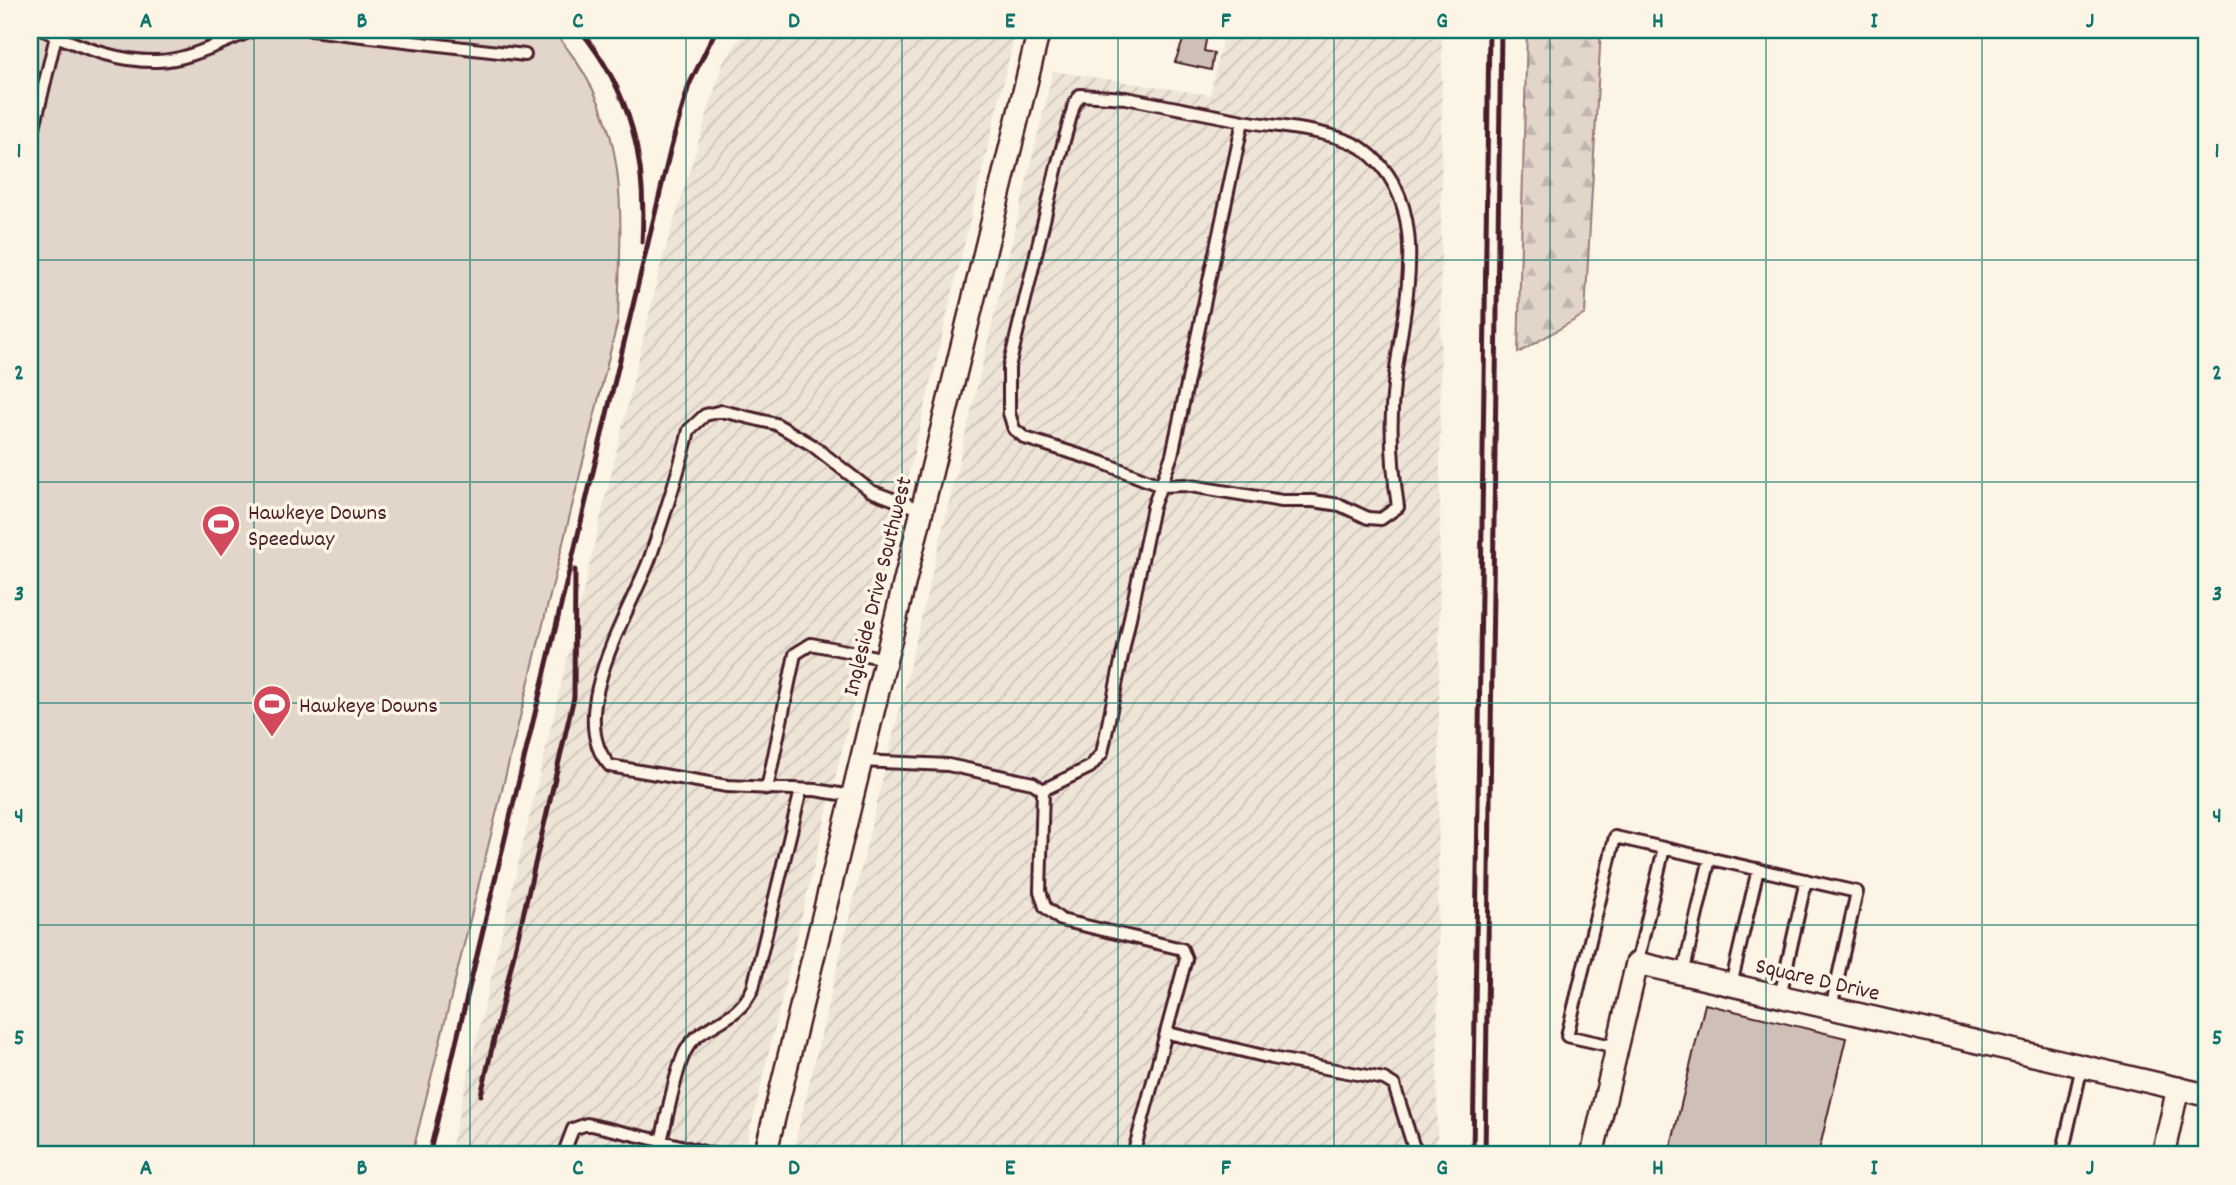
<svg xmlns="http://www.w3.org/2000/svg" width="2236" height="1185" viewBox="0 0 2236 1185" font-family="Dekko,sans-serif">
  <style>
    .industrial { fill: url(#industrial-furrows) }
    .forest { fill: url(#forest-firs); stroke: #967a7a; stroke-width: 2 }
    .pitch { fill: #e2d5ca; stroke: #967a7a; stroke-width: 2 }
    .building { fill: #cfc0b7; stroke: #4a1f2b; stroke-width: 2 }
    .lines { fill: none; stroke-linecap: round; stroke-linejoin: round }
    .service-casing { stroke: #4a1f2b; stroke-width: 16 }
    .minor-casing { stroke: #4a1f2b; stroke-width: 26 }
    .service { stroke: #fcf5e5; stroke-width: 10 }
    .minor { stroke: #fcf5e5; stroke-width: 21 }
    .rail { stroke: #4a1f2b; stroke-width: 5 }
    .grid { fill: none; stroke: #0f766e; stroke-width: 2; stroke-opacity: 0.55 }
    .labels { text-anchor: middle; stroke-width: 7; stroke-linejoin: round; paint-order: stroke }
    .poi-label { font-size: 23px; fill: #4a1f2b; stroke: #fcf5e5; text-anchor: start }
    .street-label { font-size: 23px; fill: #4a1f2b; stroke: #fcf5e5 }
    .neatline { fill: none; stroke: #0f766e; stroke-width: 2.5 }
    .grid-label { font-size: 23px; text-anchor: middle; font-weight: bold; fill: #0f766e }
  </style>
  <defs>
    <pattern id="industrial-furrows" width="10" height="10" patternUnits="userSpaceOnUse" patternTransform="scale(1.75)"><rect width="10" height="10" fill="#eee5d7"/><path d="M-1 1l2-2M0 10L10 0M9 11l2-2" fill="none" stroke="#cec4b9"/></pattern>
    <pattern id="forest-firs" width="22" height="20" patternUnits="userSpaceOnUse" patternTransform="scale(1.75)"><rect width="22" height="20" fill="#e2d5ca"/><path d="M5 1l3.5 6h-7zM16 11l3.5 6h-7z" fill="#c3b6ae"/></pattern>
  </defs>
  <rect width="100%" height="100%" fill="#fcf5e5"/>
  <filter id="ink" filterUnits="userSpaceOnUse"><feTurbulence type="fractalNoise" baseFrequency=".0143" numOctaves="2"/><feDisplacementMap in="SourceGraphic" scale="14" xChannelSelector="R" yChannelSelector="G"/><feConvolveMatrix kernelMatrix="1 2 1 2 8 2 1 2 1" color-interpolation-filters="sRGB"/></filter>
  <g filter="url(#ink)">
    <path class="industrial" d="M746,30H1016L744,1155H449L662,260L723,63Z
      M1224,30H1442L1437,1155H792L1053,71L1210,95Z"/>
    <path class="forest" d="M1527,30H1601L1585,314L1518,353Z"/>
    <path class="pitch" d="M30,30H552C633,120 621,208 618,320L412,1155H30Z"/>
    <path class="building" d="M1187,30H1208L1204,51L1214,53L1211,70L1175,62Z
      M1705,1004L1846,1038L1818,1155H1669Z"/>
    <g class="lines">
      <g class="service-casing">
        <path id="service" d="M311,30L525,55
          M56,36C87,49 121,62 156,61C188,61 224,41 254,30
          M30,144L56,36L44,30
          M861,761L948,765L1033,783L1043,790
          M767,789L795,654L811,644L886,659
          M1043,790L1090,767L1102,753L1153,507L1172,455L1243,121C1276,127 1336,130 1363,149C1437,203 1402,309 1394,385C1389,426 1392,467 1398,507L1381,519L1368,518L1340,505L1313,501H1282L1185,485L1161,486L1101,462L1025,438L1014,429L1009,413V367L1057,166L1074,105L1080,95L1126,98L1243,121
          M1043,790L1040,891L1045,907L1061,920L1182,949L1186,959L1133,1155
          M852,796L815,790L727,786L610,766C563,716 631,610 650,558C664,516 679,473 689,430L705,415L722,411L776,424L812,445L871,491L922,510
          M1637,963L1664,848
          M1683,974L1710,858
          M1731,985L1758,869
          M1780,996L1806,880
          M1168,1033L1272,1058L1384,1079L1394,1085L1413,1145L1420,1155
          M1617,1047L1567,1036L1615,837L1857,892L1831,1008
          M563,1155L573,1129L587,1124L661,1141
          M716,1155L661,1141C667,1119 676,1067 686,1050C701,1022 737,1025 753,988L801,790
          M2062,1155L2082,1066"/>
      </g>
      <g class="minor-casing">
        <path id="minor" d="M765,1155L1039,30
          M1592,1155L1637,963L2206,1095
          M2163,1155L2178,1088"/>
      </g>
      <use href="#service" class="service"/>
      <use href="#minor" class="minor"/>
      <path class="rail" d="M580,30C632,93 647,161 642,242
        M481,1095L574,697L575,570
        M429,1155L671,147L689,85L716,30
        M1473,1155L1489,30
        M1485,1155L1501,30"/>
    </g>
  </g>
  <path class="grid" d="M254,30V1155M470,30V1155M686,30V1155M902,30V1155M1118,30V1155M1334,30V1155M1550,30V1155M1766,30V1155M1982,30V1155M30,260H2206M30,482H2206M30,703H2206M30,925H2206"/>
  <defs>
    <g id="stadium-pin" transform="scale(2.0125)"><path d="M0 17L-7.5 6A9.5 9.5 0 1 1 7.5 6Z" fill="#d1495b" stroke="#fcf5e5"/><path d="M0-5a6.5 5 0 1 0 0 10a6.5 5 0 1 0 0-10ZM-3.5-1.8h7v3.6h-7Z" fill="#fff"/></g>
  </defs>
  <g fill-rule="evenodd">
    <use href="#stadium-pin" x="221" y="524"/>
    <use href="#stadium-pin" x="272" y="704"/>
  </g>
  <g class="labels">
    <g class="poi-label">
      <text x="248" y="519">Hawkeye Downs<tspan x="248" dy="26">Speedway</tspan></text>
      <text x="299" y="712">Hawkeye Downs</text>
    </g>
    <g class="street-label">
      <text transform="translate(876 586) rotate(-76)" y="8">Ingleside Drive Southwest</text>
      <text transform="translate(1818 978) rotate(13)" y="8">Square D Drive</text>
    </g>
  </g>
  <rect width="2236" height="1185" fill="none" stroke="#fcf5e5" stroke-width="77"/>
  <rect x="38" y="38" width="2160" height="1108" class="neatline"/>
  <g class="grid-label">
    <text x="146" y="27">A</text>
    <text x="362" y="27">B</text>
    <text x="578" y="27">C</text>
    <text x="794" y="27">D</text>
    <text x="1010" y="27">E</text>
    <text x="1226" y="27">F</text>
    <text x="1442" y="27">G</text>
    <text x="1658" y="27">H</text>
    <text x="1874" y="27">I</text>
    <text x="2090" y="27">J</text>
    <text x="19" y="157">1</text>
    <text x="2217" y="157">1</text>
    <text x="19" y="379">2</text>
    <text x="2217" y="379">2</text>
    <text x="19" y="600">3</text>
    <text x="2217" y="600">3</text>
    <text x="19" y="822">4</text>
    <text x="2217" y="822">4</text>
    <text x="19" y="1044">5</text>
    <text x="2217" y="1044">5</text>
    <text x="146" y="1174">A</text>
    <text x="362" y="1174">B</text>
    <text x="578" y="1174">C</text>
    <text x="794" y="1174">D</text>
    <text x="1010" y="1174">E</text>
    <text x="1226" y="1174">F</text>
    <text x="1442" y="1174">G</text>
    <text x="1658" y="1174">H</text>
    <text x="1874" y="1174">I</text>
    <text x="2090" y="1174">J</text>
  </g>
</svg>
